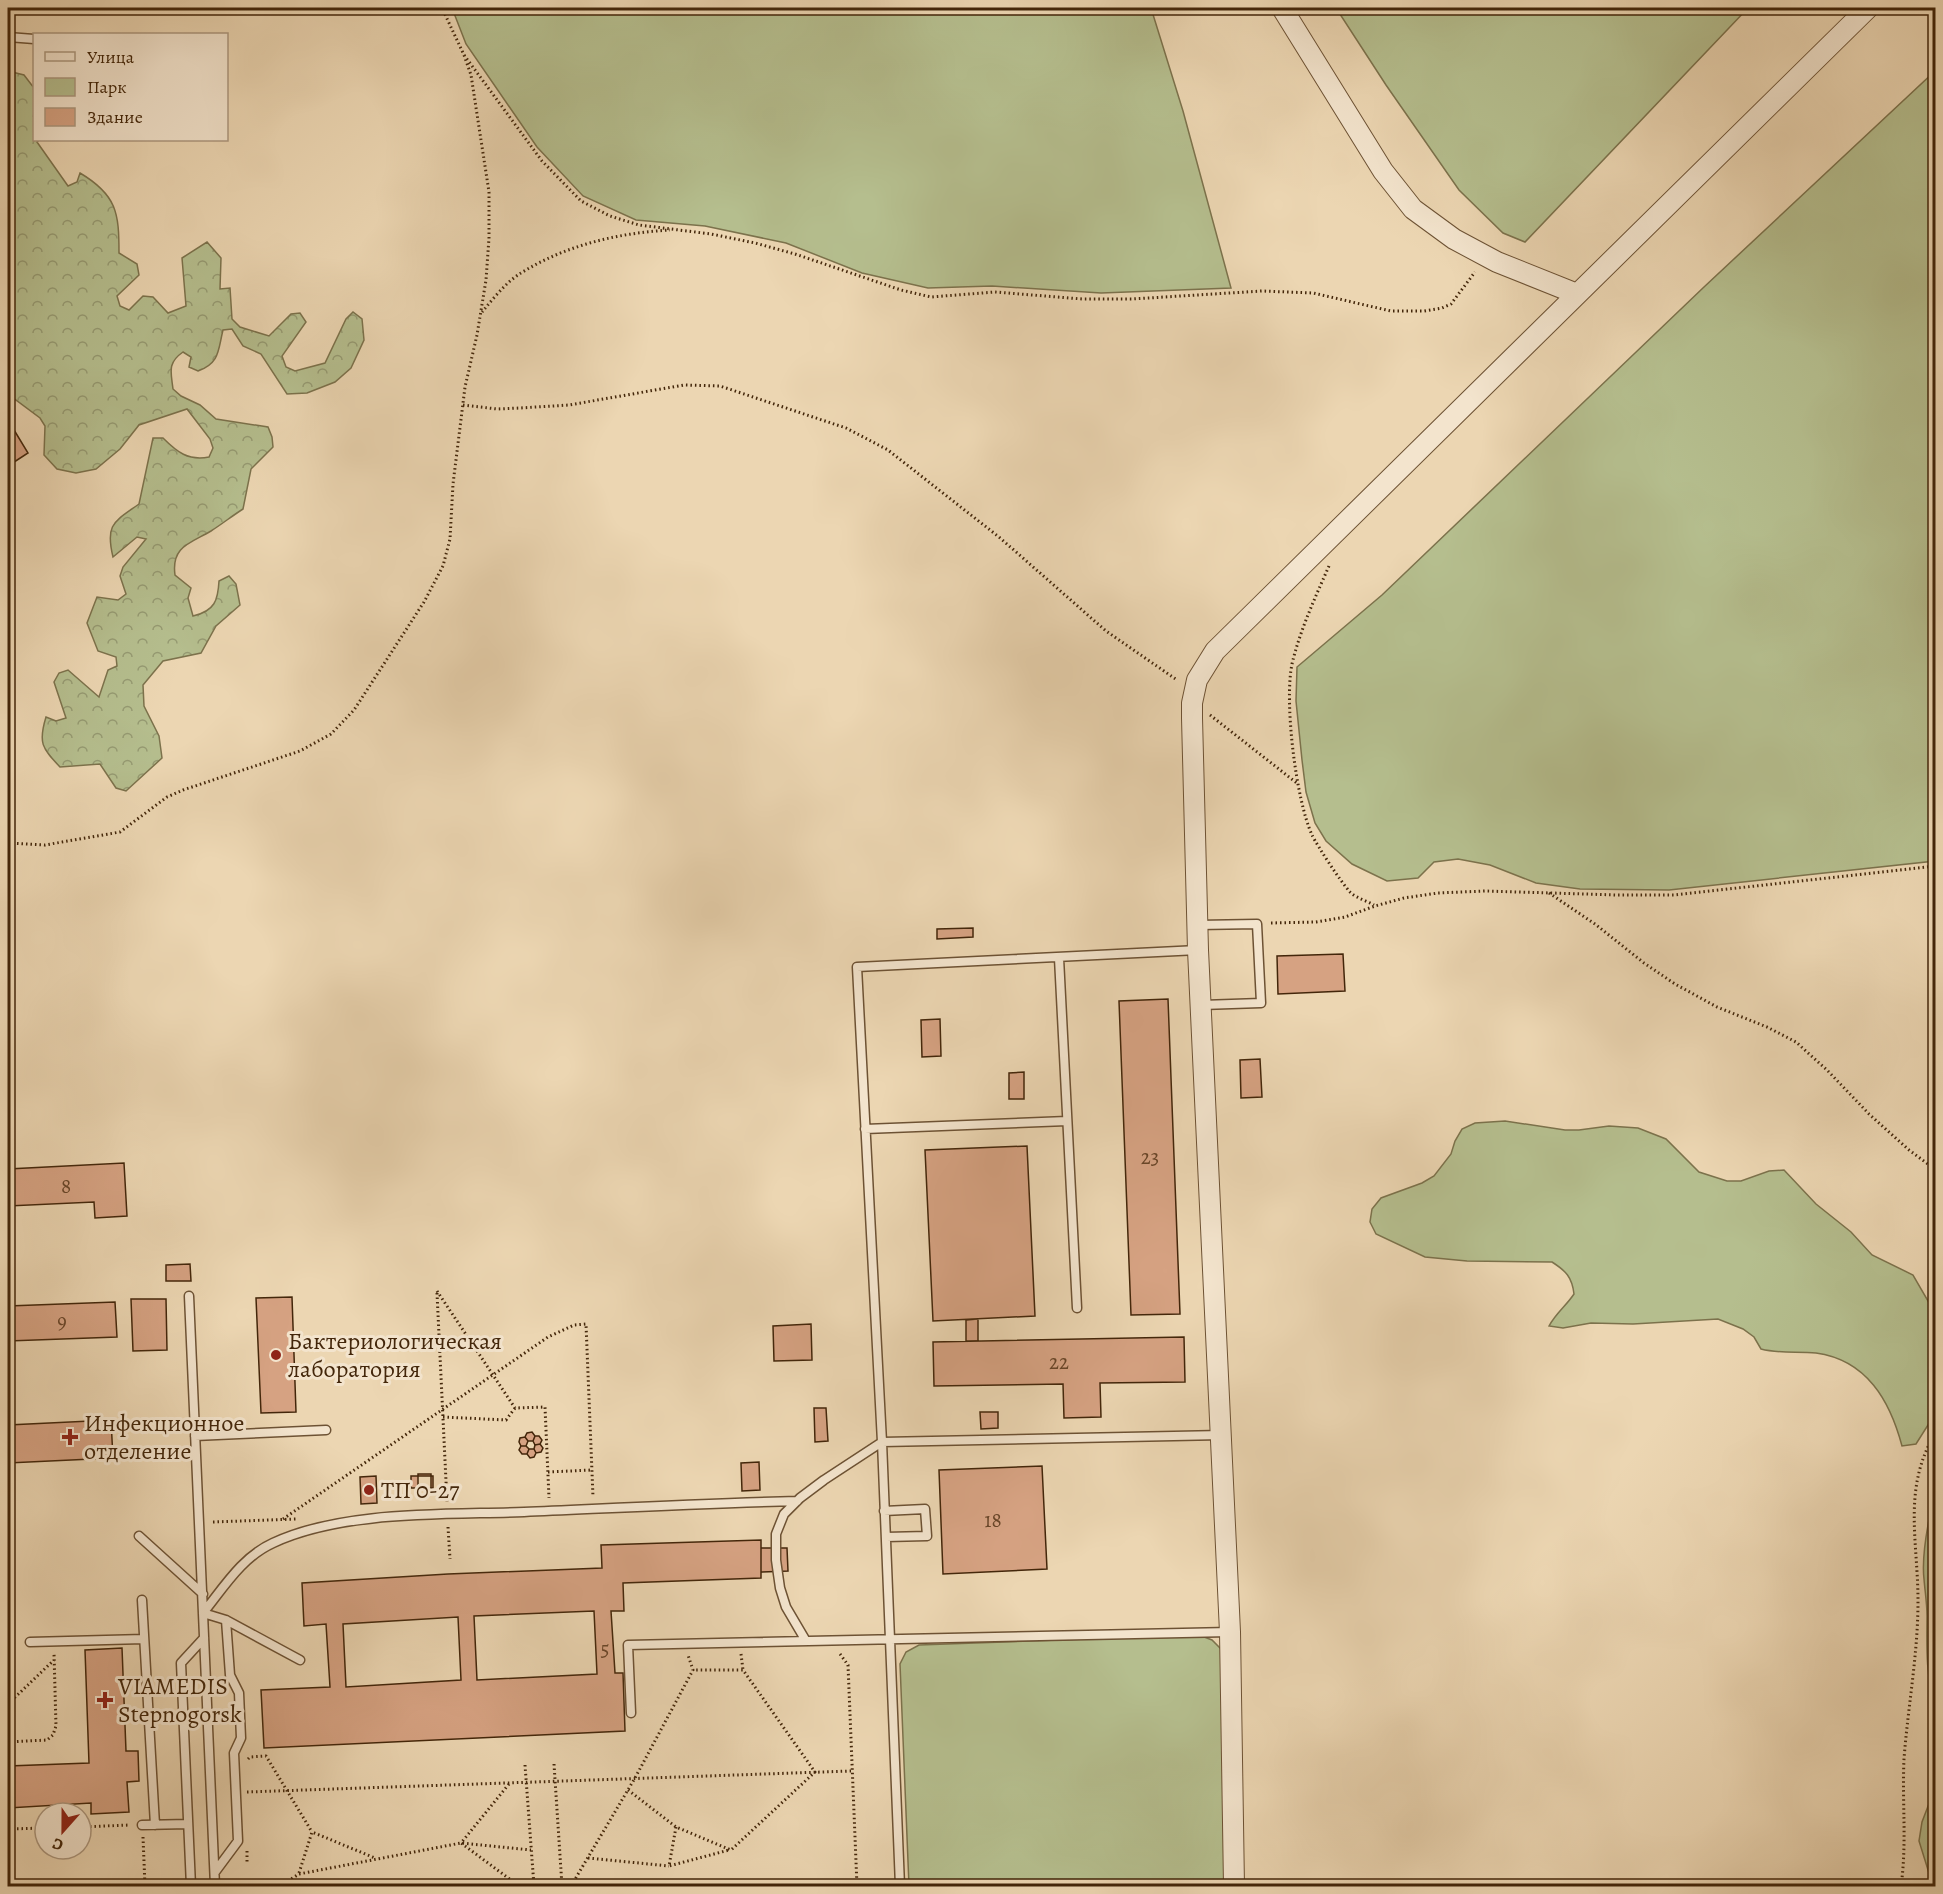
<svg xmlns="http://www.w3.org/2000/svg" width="1943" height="1894" viewBox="0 0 1943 1894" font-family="Alegreya,serif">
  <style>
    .green { fill: #b5be8e; stroke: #7c724c; stroke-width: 1.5 }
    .forest { fill: url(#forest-crowns); stroke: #7c724c; stroke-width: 1.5 }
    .building { fill: #d6a282; stroke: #43260a; stroke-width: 1.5; fill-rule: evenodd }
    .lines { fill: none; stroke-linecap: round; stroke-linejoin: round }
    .service-casing { stroke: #6d5234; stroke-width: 11 }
    .tertiary-casing { stroke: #6d5234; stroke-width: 22 }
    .path { stroke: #43260a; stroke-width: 3; stroke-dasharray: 1.5 3; stroke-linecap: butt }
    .service { stroke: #f3e4cd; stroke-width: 8 }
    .tertiary { stroke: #f3e4cd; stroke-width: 20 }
    .poi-dot { fill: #8f2418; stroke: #f3e4cd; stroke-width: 2 }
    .labels { text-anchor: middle; stroke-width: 6; stroke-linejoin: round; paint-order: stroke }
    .number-label { font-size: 21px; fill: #684528 }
    .poi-label { font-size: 24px; fill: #43260a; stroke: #f3e4cd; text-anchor: start }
  </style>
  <defs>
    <pattern id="forest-crowns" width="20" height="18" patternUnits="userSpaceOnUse" patternTransform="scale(1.5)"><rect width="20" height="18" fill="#b5be8e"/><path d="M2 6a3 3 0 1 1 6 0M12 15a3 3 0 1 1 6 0" fill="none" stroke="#959a72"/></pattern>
  </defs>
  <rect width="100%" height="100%" fill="#ecd6b2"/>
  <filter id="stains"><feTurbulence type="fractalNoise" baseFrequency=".00333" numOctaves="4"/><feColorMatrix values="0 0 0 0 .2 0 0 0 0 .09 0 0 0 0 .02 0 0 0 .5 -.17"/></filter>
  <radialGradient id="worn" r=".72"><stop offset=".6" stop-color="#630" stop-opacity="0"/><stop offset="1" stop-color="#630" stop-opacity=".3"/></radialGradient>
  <path class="green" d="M452,8H1151L1183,111L1231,288L1101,293L992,286L928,288L862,273L786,243L705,226L636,220L583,196L537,147L466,44Z
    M1336,8H1748L1525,242L1503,233L1459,190L1386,85Z
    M1935,71V861L1669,890L1580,889L1536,883L1490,865L1458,859L1434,862L1418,878L1387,881L1352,864L1326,841L1315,823L1306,792L1302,760L1296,701L1297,667L1382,595L1704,287Z
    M1505,1121L1565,1130H1579L1609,1126L1638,1128L1666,1139L1699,1172L1727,1181H1741L1769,1171L1784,1170L1816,1204L1851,1232L1872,1255L1913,1275L1935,1313V1414L1916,1444L1902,1446C1890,1401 1867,1360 1816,1353C1798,1351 1780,1354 1761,1349L1754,1337L1743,1329L1718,1319L1633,1324L1591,1323L1563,1328L1549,1326C1556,1313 1566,1306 1574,1294C1572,1277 1566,1271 1552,1262L1467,1261L1425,1257L1376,1234L1370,1222L1372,1209L1381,1198L1422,1183L1434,1176L1451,1154L1455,1141L1462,1129L1475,1123Z
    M1935,1492V1699C1925,1676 1927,1641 1927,1616C1927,1603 1925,1592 1924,1579C1921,1553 1929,1517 1935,1492Z
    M1199,1635L1212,1640L1223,1651L1230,1886H909L900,1664L906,1652L919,1645Z
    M1935,1788L1936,1886H1933L1919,1841L1922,1822Z"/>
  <path class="forest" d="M8,71L24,75L34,88V140H39L37,142L68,186L77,182L80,173C117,195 119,213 119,253L137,264L139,275L117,296L120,306L129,310L143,296L153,297L168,313L186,306L182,258L207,242L221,258L220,289L230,288L232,319L240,327L269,336L291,314L300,313L306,322L282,356L286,367L295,371L325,363L346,319L353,312L362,319L364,340L351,368L335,382L307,393L287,394L261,354L243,346L232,329L223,330C218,350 220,363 198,371L189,367L191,357L183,352C167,363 171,372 173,389L181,396L200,405L216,419L268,427L272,437L273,447L251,469L243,509C232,516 222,524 211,531C191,543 171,546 175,575L191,588L188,598L193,616C215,611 218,600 219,581L229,576L236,584L240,605L216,626L201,653L163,661L143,685L144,706L159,736L162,758L126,791L116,788L100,764L60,767C42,748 38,743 46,717L56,721L66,718L54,682L59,673L68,670L99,697L108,670L117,666L116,657L98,651L87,623L97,597L118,600L126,594L120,576L123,567L146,539L137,537L113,557C105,524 114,522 139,504L153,438H163C177,452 188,461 209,457L213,448L210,439L187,409L139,425L120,449L96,469L76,473L57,469L44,455L45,426L40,418L8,394Z"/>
  <path class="building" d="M8,420L28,453L8,466Z
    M973,928V937L937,939V929Z
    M1343,954L1345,991L1278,994L1277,956Z
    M1168,999L1180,1314L1131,1315L1119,1001Z
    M940,1019L941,1056L922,1057L921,1020Z
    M1260,1059L1262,1097L1241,1098L1240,1060Z
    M1024,1072V1099H1009V1073Z
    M1027,1146L1035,1316L933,1321L925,1150Z
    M124,1163L127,1216L95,1218L94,1202L8,1206V1169Z
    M190,1264L191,1281H166V1265Z
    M292,1297L296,1412L261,1413L256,1298Z
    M131,1299H166L167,1350L133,1351Z
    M115,1302L117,1337L8,1341V1306Z
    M978,1319V1341H966V1320Z
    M811,1324L812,1360L774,1361L773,1326Z
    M1184,1337L1185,1382L1100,1383L1101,1417L1064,1418L1063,1384L934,1386L933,1342Z
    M814,1408H826L828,1441L815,1442Z
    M980,1412H998V1428L981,1429Z
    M111,1420L113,1458L8,1463V1425Z
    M532,1432L535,1436L533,1441H528L525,1437L527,1433Z
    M535,1436H539L542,1440L540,1444L535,1445L533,1441Z
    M525,1437L528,1441L526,1446H521L519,1442L520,1438Z
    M540,1444L543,1448L541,1452L536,1453L534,1449L535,1445Z
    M521,1446H526L529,1449L527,1454H522L519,1450Z
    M529,1449H534L536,1453L534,1457L530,1458L527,1454Z
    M759,1462L760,1490L742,1491L741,1463Z
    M1042,1466L1047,1569L943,1574L939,1470Z
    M418,1474H431V1490H418Z
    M376,1476L377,1503L361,1504L360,1477Z
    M411,1476H433V1488H411Z
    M761,1540V1578L623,1583L624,1611H611L615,1673H623L625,1731L264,1748L261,1690L330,1687L326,1624L304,1626L302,1583L448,1574L602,1568L601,1545ZM594,1611L597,1674L477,1680L474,1616ZM458,1617L461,1680L346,1687L343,1624Z
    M761,1548H787L788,1571L761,1572Z
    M122,1648L126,1751H138L139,1781L127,1782L129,1812L91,1814V1803L8,1808V1766L89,1763L85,1650Z"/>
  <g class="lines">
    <g class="service-casing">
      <path id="service" d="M8,37L34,39
        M1198,925L1257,924L1261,1003L1202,1005
        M1059,958L1077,1308
        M865,1129L1067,1121
        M189,1296L215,1886
        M195,1436L326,1430
        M884,1511L925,1509L927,1536L886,1537
        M139,1536L203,1594
        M142,1600L155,1825
        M806,1641L786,1607L780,1588L776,1560V1534L784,1514L800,1498L824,1480L882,1442L1222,1435
        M30,1642L144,1639
        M300,1660L226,1620L203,1613C224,1587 242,1557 273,1543C343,1510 447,1515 524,1512C615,1508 706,1503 797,1501
        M631,1713L628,1645L1230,1632
        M142,1825L188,1824
        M215,1872L238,1841L234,1753L241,1738L239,1693L230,1675L226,1620
        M191,1886L181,1663L204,1638
        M900,1886L882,1442L857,967L1198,950"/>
    </g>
    <g class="tertiary-casing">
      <path id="tertiary" d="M1282,8L1383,171L1413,209L1454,239L1497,262L1577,294
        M1234,1886L1230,1632L1198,950L1192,718V703L1197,680L1215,651L1868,8"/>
    </g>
    <path class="path" d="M464,55L542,161L581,201L610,216L639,225L711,234L755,243L795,254L901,290L931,297L995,292L1082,299H1132L1262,291L1313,293L1391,311H1424L1442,308L1451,304L1475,272
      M482,312C493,299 506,282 521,273C566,245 618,233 670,230
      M463,405L497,409L520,408L569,405L684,385L720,386L846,428L888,450L999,537L1106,631L1177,680
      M1329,566C1315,598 1300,630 1292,664C1284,702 1296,800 1312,835C1318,847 1341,882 1350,892C1356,898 1367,901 1374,905
      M1210,715L1298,784
      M8,843L45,845L120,832L167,797L183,790L300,751L331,734L354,710L424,602L443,566L450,539L453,484L465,387L477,335L486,280L489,238V192L471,75L464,55L442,8
      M1549,893L1595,924L1644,963L1675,984L1717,1007L1767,1027L1796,1042L1827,1070L1869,1114L1909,1150L1936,1170
      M1271,923L1316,922L1345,917L1375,906L1404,898L1438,893L1485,891L1617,895H1674L1936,866
      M437,1291L515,1408L545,1407L549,1498
      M437,1293L447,1502
      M443,1417L506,1420L515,1408
      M548,1472L592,1470
      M283,1519L548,1337L574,1325L586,1324L593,1497
      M213,1522L296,1519
      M448,1527L450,1559
      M741,1654L743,1670
      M840,1654L848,1665L857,1886
      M8,1704L54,1660
      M8,1742L47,1740L53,1735L56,1726L54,1653
      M248,1759L250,1757L266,1756L312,1832
      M554,1764L562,1886
      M525,1765L534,1886
      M509,1784L461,1843L519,1886
      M628,1790L676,1827L731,1850L815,1772L743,1670H693
      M247,1792L851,1771
      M81,1827L129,1825
      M676,1827L669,1866L729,1850
      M8,1829L45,1828
      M143,1837L145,1886
      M247,1851V1864
      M588,1858L669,1866
      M299,1873L312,1832L375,1858
      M280,1886L299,1874L461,1843L531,1850
      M571,1886L635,1778L693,1670L688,1655
      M1901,1886C1907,1844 1902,1802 1904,1759C1908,1706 1918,1654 1918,1601C1918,1540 1902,1487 1936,1432"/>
    <use href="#service" class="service"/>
    <use href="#tertiary" class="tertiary"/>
  </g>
  <g class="poi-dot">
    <circle cx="276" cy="1355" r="6"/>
    <path d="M67 1428h6v6h6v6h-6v6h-6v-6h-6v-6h6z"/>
    <circle cx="369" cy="1490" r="6"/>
    <path d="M102 1691h6v6h6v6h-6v6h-6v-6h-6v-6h6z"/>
  </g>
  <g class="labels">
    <g class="number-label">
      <text x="1150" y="1164">23</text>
      <text x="66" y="1193">8</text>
      <text x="62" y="1328">9</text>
      <text x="1059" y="1369">22</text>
      <text x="993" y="1527">18</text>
      <text x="605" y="1656">5</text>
    </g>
    <g class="poi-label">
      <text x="288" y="1349">Бактериологическая<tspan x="288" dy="28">лаборатория</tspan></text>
      <text x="84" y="1431">Инфекционное<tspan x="84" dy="28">отделение</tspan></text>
      <text x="381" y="1498">ТП 0-27</text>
      <text x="118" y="1694">VIAMEDIS<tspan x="118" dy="28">Stepnogorsk</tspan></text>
    </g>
  </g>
  <rect width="1943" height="1894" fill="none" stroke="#ecd6b2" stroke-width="30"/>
  <rect x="9" y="9" width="1925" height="1876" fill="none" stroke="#43260a" stroke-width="3"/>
  <rect x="15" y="15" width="1913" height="1864" fill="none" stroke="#43260a" stroke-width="1.5"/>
  <rect x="33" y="33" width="195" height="108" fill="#f3e4cd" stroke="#ad987f" stroke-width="1.5"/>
  <rect x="45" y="52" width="30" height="9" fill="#f3e4cd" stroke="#ad987f" stroke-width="1.5"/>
  <text x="87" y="63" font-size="18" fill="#43260a">Улица</text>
  <rect x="45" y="78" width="30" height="18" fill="#b5be8e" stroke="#ad987f" stroke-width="1.5"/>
  <text x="87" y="93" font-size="18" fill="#43260a">Парк</text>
  <rect x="45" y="108" width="30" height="18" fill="#d6a282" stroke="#ad987f" stroke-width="1.5"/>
  <text x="87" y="123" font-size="18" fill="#43260a">Здание</text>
  <g transform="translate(63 1831) rotate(201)"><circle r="28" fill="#f3e4cd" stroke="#ad987f" stroke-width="1.5"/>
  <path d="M0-4.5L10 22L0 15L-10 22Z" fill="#8f2418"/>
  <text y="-9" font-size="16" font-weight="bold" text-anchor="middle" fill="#43260a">С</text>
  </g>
  <rect width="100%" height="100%" filter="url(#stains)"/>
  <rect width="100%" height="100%" fill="url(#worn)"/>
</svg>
